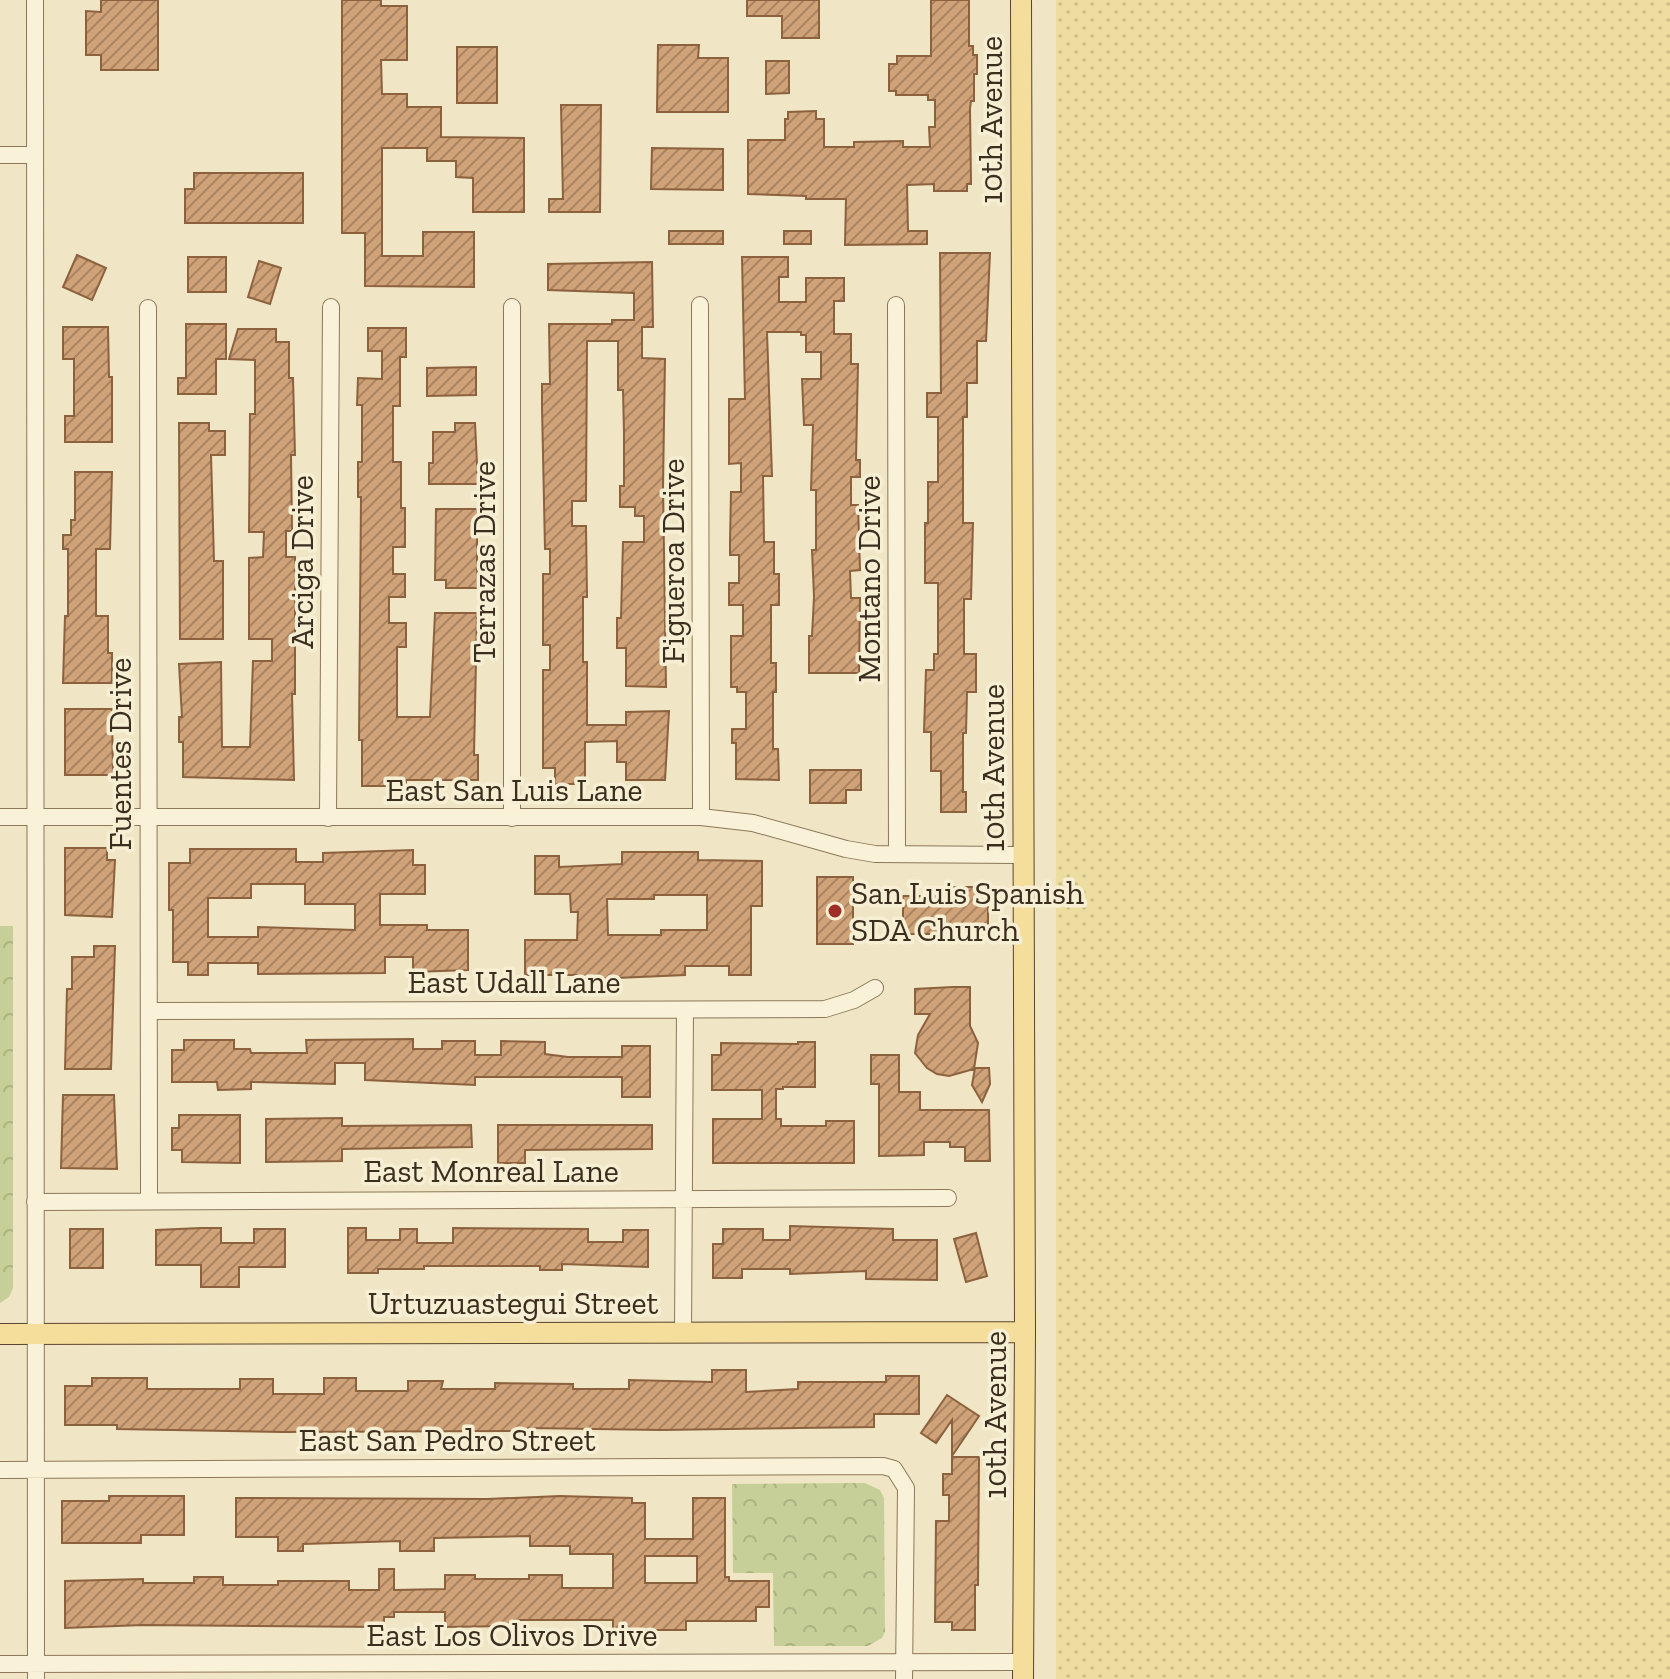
<svg xmlns="http://www.w3.org/2000/svg" width="1670" height="1679" viewBox="0 0 1670 1679" font-family="'Zilla Slab',serif">
  <style>
    .sand { fill: url(#sand-dots) }
    .park { fill: url(#park-crowns) }
    .building { fill: url(#building-hatch); stroke: #8c613e; stroke-width: 2; fill-rule: evenodd }
    .lines { fill: none; stroke-linecap: round; stroke-linejoin: round }
    .minor-casing { stroke: #8c7759; stroke-width: 18 }
    .major-casing { stroke: #5a452e; stroke-width: 22 }
    .minor { stroke: #faf2d8; stroke-width: 16 }
    .major { stroke: #f5dd9b; stroke-width: 20 }
    .poi-dot { fill: #9e2c27; stroke: #f7efd4; stroke-width: 3 }
    .labels { text-anchor: middle; stroke-width: 7; stroke-linejoin: round; paint-order: stroke }
    .street-label { font-size: 32px; fill: #3b2e1e; stroke: #f7efd4 }
    .poi-label { font-size: 32px; fill: #3b2e1e; stroke: #f7efd4; text-anchor: start }
  </style>
  <defs>
    <pattern id="sand-dots" width="8" height="8" patternUnits="userSpaceOnUse" patternTransform="scale(2)"><rect width="8" height="8" fill="#eddda0"/><path d="M2 2h.1M6 6h.1" fill="none" stroke="#ccbe89" stroke-width="1.8" stroke-linecap="round"/></pattern>
    <pattern id="park-crowns" width="20" height="18" patternUnits="userSpaceOnUse" patternTransform="scale(2)"><rect width="20" height="18" fill="#c6cf97"/><path d="M2 6a3 3 0 1 1 6 0M12 15a3 3 0 1 1 6 0" fill="none" stroke="#abb282"/></pattern>
    <pattern id="building-hatch" width="6" height="6" patternUnits="userSpaceOnUse" patternTransform="scale(2)"><rect width="6" height="6" fill="#d0a278"/><path d="M-1 1l2-2M0 6l6-6M5 7l2-2" fill="none" stroke="#aa8462"/></pattern>
  </defs>
  <rect width="100%" height="100%" fill="#f0e5c4"/>
  <path class="sand" d="M1056,0H1670V1679H1056Z"/>
  <path class="park" d="M0,926H13V1288L9,1297L0,1303Z
    M865,1483L880,1490L884,1498L885,1632L882,1638L868,1646H774L773,1573H733L732,1484Z"/>
  <path class="building" d="M101,0H158V70H101V55H86V11L101,12Z
    M342,0H381V6H407V60H381L382,94H407V107H441V137L524,138V212H473V178L456,177V161H427V148H382V256H423V232H474V287L365,286V233H342Z
    M747,0H819V38H782V16H747Z
    M931,0H969V46H973V55H977V74H974V101H971L970,109L971,184H967V191H934V184L907,185L908,231H927V244L845,245L846,199H806V196L748,194V140H785V119H788V112L816,111V119H824V147H854V142L903,141V147H930L929,127H935V100H928V95H896V91H889V64H897V56H931Z
    M658,45H699L698,58H728V112H657Z
    M457,47H497V103H457Z
    M766,61H789V93L766,94Z
    M561,105H601L600,212H549V199H563Z
    M652,148L723,149V190L651,189Z
    M194,173H303V223H185V189H194Z
    M669,231H723V244H669Z
    M784,231H811V244H784Z
    M940,253H990L986,341H977V383H967V417H963V523H973L971,599H964V654H976V692H967L966,733H963V792H966V812H941V771H931V732H924L926,670H934V654H938V583H925V523H928V482H938V417H927V393H941Z
    M77,255L106,268L92,300L63,287Z
    M188,257H226V292H188Z
    M742,257H788V277H779V302H806V278H844V301H834V334H851V364H858L856,460H860V477H851V505H858L860,570L850,571L851,598H860L859,673H809V636H812L814,597L812,550H816V490H811L813,425H804L802,379H821V352H806V335H801V332H767L772,476H763L764,542H774V574H779V605H771V663H776V692H773V749H778L779,780L736,779V743H732V729H746V692H737V687H731V636H743V605H729V583H739V555H730V542L731,492H741V463L729,464V399H745Z
    M259,261L281,268L270,304L248,297Z
    M652,262L653,327H642V358L665,359L663,486L666,687L626,686V648H617V618H621L623,542H644V516H635V507H620V486H624V433L623,390H618V341H587L586,501H572V526H586L587,597H583V662H587V725H626V712L669,711L665,780H626V762H617V741L585,742V784H555V768H543V670H550V645H543V574H550V549H545L542,407V384H550L549,324H612V320H634V293L548,290V264Z
    M186,324H226V359H216V394H178V378H186Z
    M63,327H108L109,377H112V442H65V416H74V359H63Z
    M368,328H406V357H400V406H393V462H401V508H405V547H393V574H405V597H389V623H406V647H397V717H430L435,613H477L474,755H478V780H406V786H362V740H359L361,497H358V462H362V405H357L358,378L382,379V351H368Z
    M238,329H276V342H289V378H293L295,455H291L292,531H286V557H295V694H292L294,780L183,777V742H179V717H182L179,664L221,662L222,747H250L253,661H272V639H249V558L263,557L264,532H249L250,414H255V360L229,359Z
    M476,367V395L427,396V368Z
    M179,423H209V431H225V455H211L214,561H223V639H180Z
    M455,423H475L478,484H429V463H433V432H455Z
    M75,472H112L110,549H96V616H108V653H112V683H63L65,616H68V549H63V535H71V520H75Z
    M436,509H477V588H446V580H435Z
    M65,709H112L113,775H65Z
    M810,770H861V790H846V803H810Z
    M65,848H107V860H115L112,917L65,915Z
    M190,849H296V862H323V853L413,850V865H425V894H380V925H427V930H468V970L413,972V957H385V973L258,974V963H208V975H188V962H173V910H169V863H190ZM251,884H305V904H355V930L258,927V937H208V898H251Z
    M622,852H698V860L762,861V906H751V975H729V966H685V975L593,979V991H577V975H525V940H577L578,912H571L570,894H535V856H559V867L622,864ZM654,895H707V930H661V935H608L607,899H654Z
    M817,877H853V944H817Z
    M952,887H988V926H943V934H903V896H952Z
    M94,946H115L111,1069H65L67,989H72V957H94Z
    M953,987H970V1026L978,1043L974,1069L949,1076L937,1074L927,1068L915,1053L918,1035L930,1014H915V989Z
    M413,1039V1049H442V1041H475V1055H501V1041L545,1042V1054L568,1057H622V1046H650V1097H622V1077H475V1085L365,1080V1063H335V1084L251,1082V1089L218,1090L217,1082H172V1050H184V1040H234V1049H250L251,1053H307L306,1040Z
    M798,1042H815V1087H783V1089H776V1119H781V1126H826V1121H854V1163H713V1119H762V1090H712V1055H721V1043L798,1044Z
    M871,1055H899V1092H920V1110H989L990,1161H965V1147H950V1142H924V1155L879,1156V1084H871Z
    M975,1068H989L990,1084L982,1102L972,1085Z
    M63,1095H114L117,1169L61,1168Z
    M179,1115H240V1163L182,1162V1150H172V1128H179Z
    M342,1118V1126L471,1125L472,1147L342,1149V1161L266,1162V1119Z
    M498,1125H652V1149L525,1150V1163H498Z
    M790,1226L893,1229V1240H937V1280L866,1279V1271L790,1274V1269H742V1278H713V1244H723V1229H763V1240H790Z
    M201,1228H221V1243H254V1229H285V1267H239V1287H201V1265H156V1230Z
    M348,1228H366V1240H400V1229H417V1243H453V1228L588,1229V1242H623V1230H648V1267L562,1264V1270H540V1266H424V1269H378V1273H348Z
    M70,1229H103V1268H70Z
    M976,1233L987,1276L966,1282L954,1239Z
    M712,1370H746V1392L798,1389V1382H886V1376H919V1414H874V1427L661,1430L528,1428V1431L283,1432L117,1429V1425H65V1386H92V1378H147V1389H240V1379H273V1394H324V1378H356V1391H408V1381H443L441,1389H495V1383L573,1384V1389H629V1380L712,1382Z
    M947,1395L979,1416L952,1456V1420L936,1443L921,1433Z
    M952,1457H979L978,1585H975V1630H952V1622H935L936,1521H949V1495H943V1474H952Z
    M109,1496H184V1535H141V1543H62V1501H109Z
    M560,1496L632,1498V1503H645V1539H693V1498H725V1577H729V1581H769V1607H756V1621H686V1630H645V1632H613V1620H514V1626L445,1627V1612H394V1617H384V1627L143,1625L65,1628V1581L143,1579V1583H194V1577H223V1585H278V1581H349V1590H379V1569H394V1590L445,1589V1575H475V1579H529V1575H562V1588H613V1554H570V1546H530V1536L434,1538V1551H400V1541L303,1544V1551H278V1537H236V1498L487,1499ZM645,1556H697V1583H645Z"/>
  <g class="lines">
    <g class="minor-casing">
      <path id="minor" d="M35,0L36,1679
        M0,155H35
        M700,305L701,817
        M896,305L897,854
        M148,308L149,1200
        M0,817H701L753,823L846,849L875,854L1023,855
        M328,818L331,307
        M512,818V307
        M149,1011L825,1009L854,1000L875,988
        M35,1202L948,1198
        M683,1333L685,1010
        M0,1470L883,1466L894,1469L906,1488L904,1679
        M0,1664L1023,1662"/>
    </g>
    <g class="major-casing">
      <path id="major" d="M1021,0L1025,1332L1023,1679
        M0,1334L1025,1332"/>
    </g>
    <use href="#minor" class="minor"/>
    <use href="#major" class="major"/>
  </g>
  <circle class="poi-dot" cx="835" cy="911" r="8"/>
  <g class="labels">
    <g class="street-label">
      <text transform="translate(991 120) rotate(-90)" y="11">10th Avenue</text>
      <text transform="translate(673 561) rotate(-90)" y="11">Figueroa Drive</text>
      <text transform="translate(302 562) rotate(-90)" y="11">Arciga Drive</text>
      <text transform="translate(484 562) rotate(-90)" y="11">Terrazas Drive</text>
      <text transform="translate(869 579) rotate(-90)" y="11">Montano Drive</text>
      <text transform="translate(120 754) rotate(-90)" y="11">Fuentes Drive</text>
      <text transform="translate(993 768) rotate(-90)" y="11">10th Avenue</text>
      <text x="514" y="801">East San Luis Lane</text>
      <text x="514" y="993">East Udall Lane</text>
      <text x="491" y="1182">East Monreal Lane</text>
      <text x="513" y="1314">Urtuzuastegui Street</text>
      <text transform="translate(995 1415) rotate(-90)" y="11">10th Avenue</text>
      <text x="447" y="1451">East San Pedro Street</text>
      <text x="512" y="1646">East Los Olivos Drive</text>
    </g>
    <g class="poi-label">
      <text x="851" y="904">San Luis Spanish<tspan x="851" dy="37">SDA Church</tspan></text>
    </g>
  </g>
</svg>
